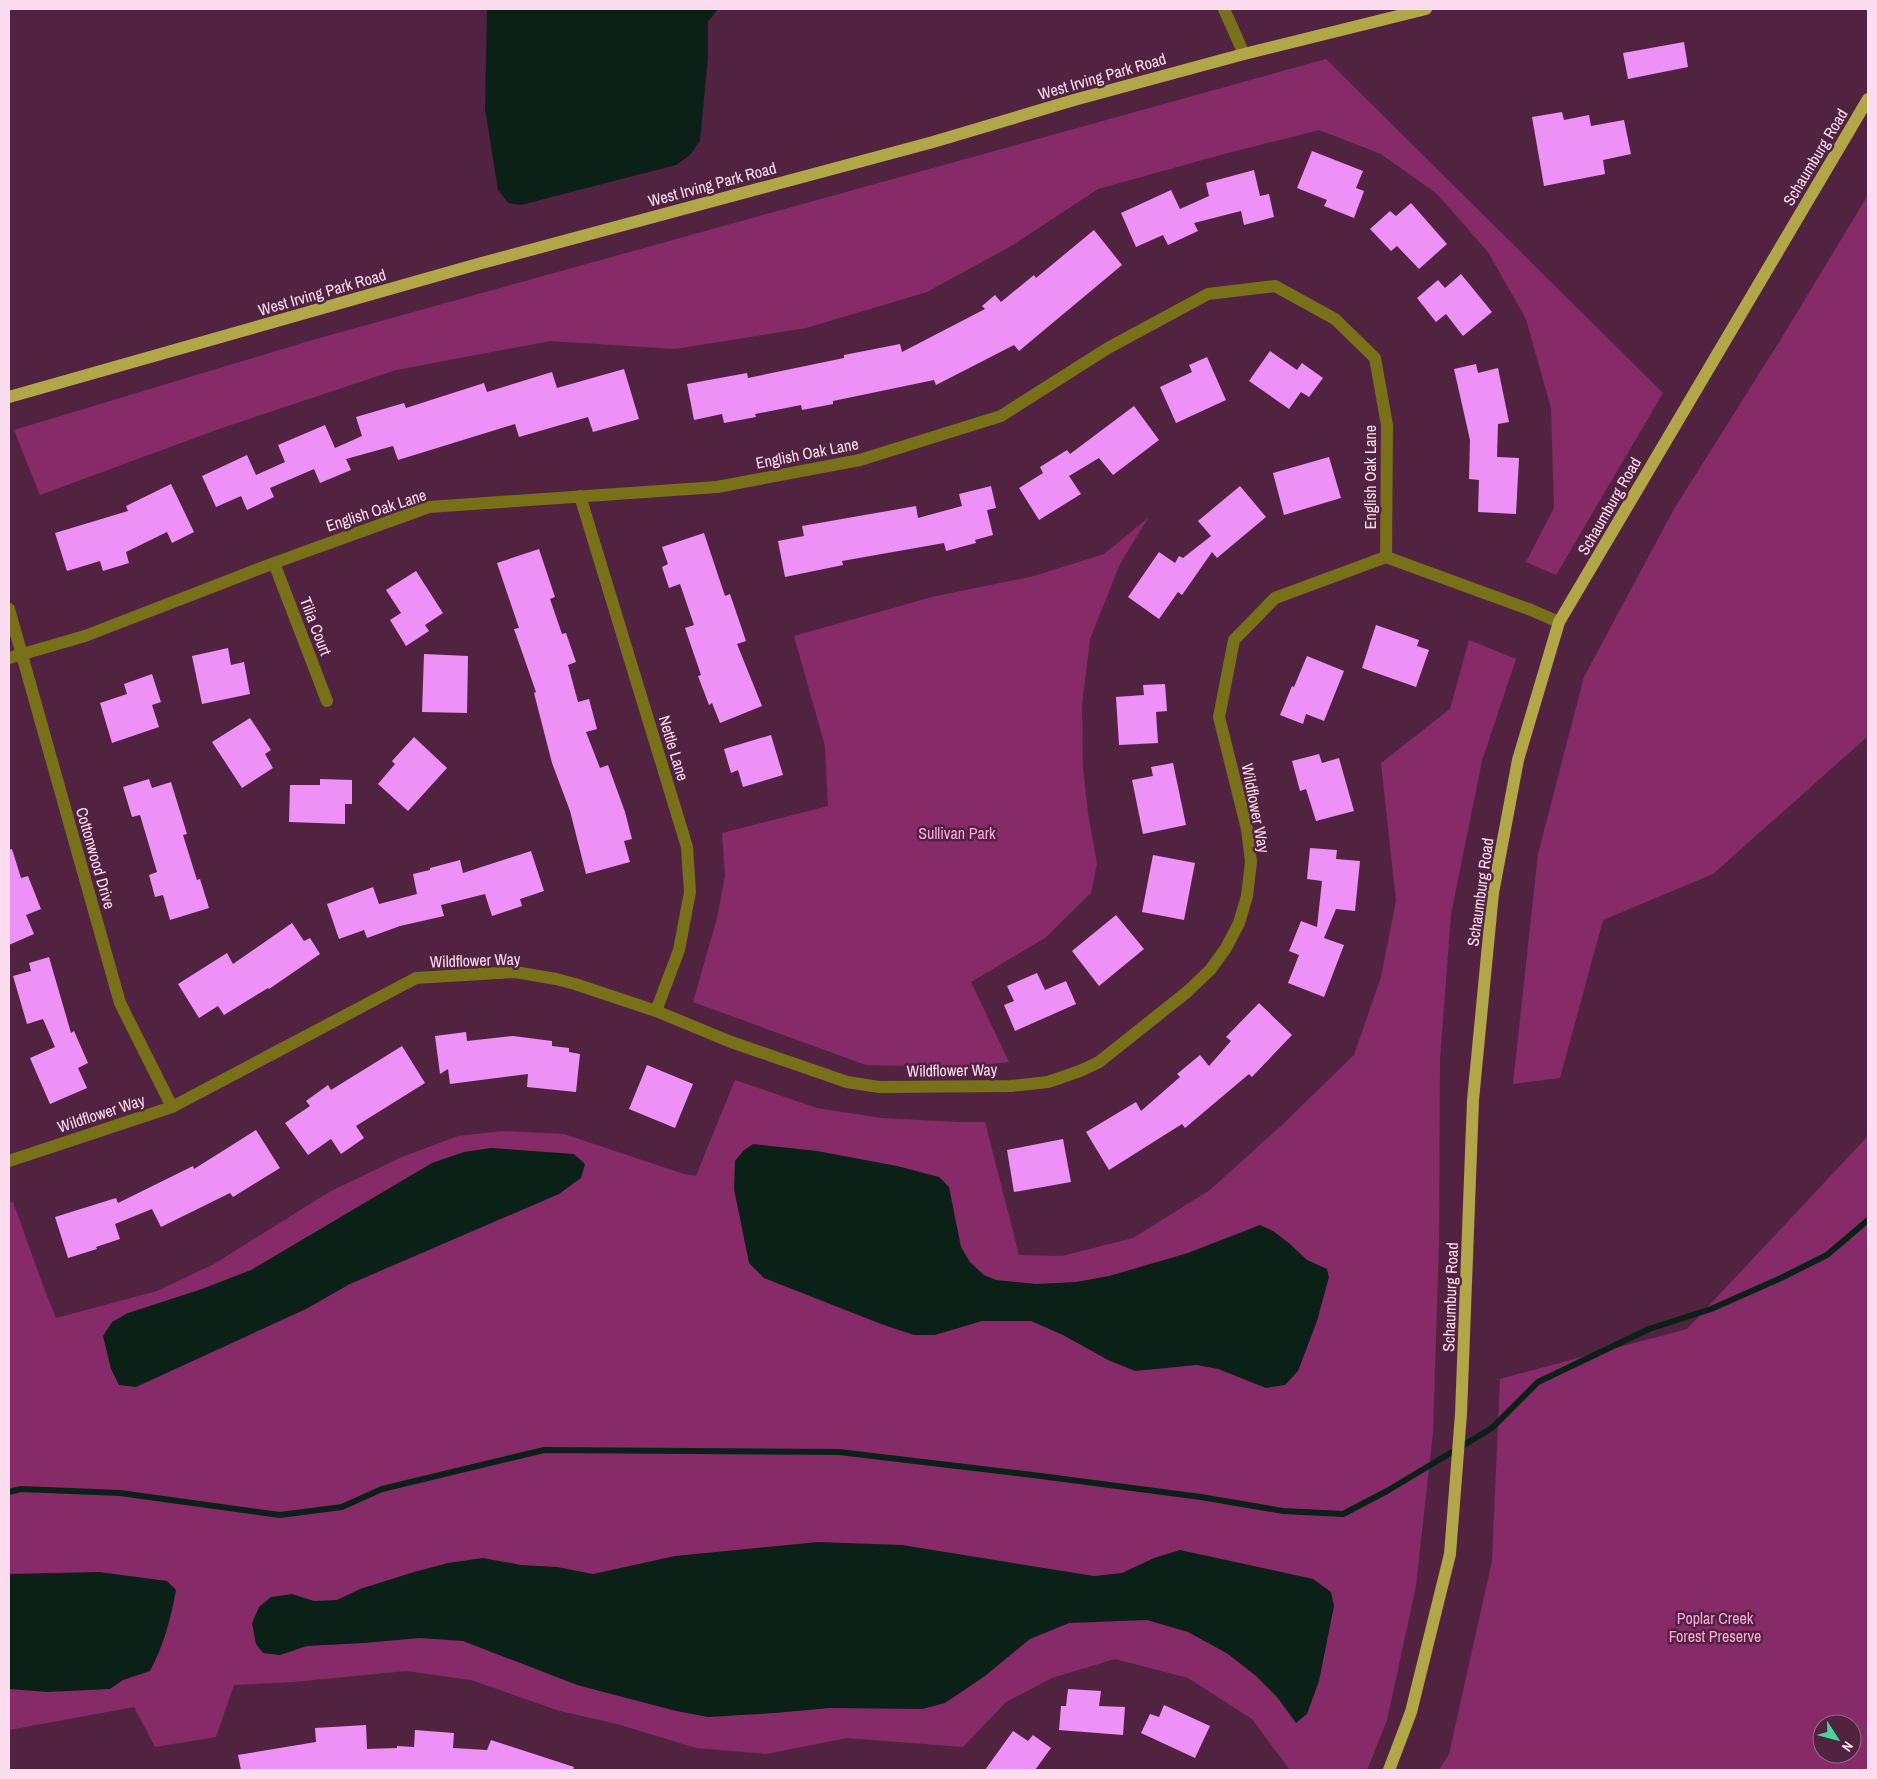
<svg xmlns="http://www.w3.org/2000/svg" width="1877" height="1779" viewBox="0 0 1877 1779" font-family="'Archivo Narrow',sans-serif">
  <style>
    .green { fill: #872b68; fill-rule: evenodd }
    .water { fill: #0b2117 }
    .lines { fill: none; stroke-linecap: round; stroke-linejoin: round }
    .stream { stroke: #0b2117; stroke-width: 6 }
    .building { fill: #ed91f7 }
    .minor { stroke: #79701a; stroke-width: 12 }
    .major { stroke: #b1a748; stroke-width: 12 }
    .labels { text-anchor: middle; stroke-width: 5; stroke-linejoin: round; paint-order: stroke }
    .street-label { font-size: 16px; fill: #fcddef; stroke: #522341 }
    .park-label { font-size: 16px; fill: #fea7db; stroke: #522341 }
  </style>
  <rect width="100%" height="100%" fill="#522341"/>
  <path class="green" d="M1326,59L1663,393L1556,575L1526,562L1554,508L1551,408L1526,319L1488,252L1437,194L1381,154L1319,130L1224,154L1098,189L1013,245L927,292L806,328L675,349L550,341L396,370L219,429L40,495L14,430L316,339Z
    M1868,195V736L1713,874L1603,920L1560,1078L1513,1084L1538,854L1584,677L1674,509L1781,339Z
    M1148,518L1120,564L1090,639L1082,705L1083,769L1088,813L1097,864L1091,893L1045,938L971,982L1009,1062L962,1067L866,1065L693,1002L717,918L725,876L722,833L828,806L825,746L794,636L932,597L1034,576L1104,554Z
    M1469,640L1516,659L1482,761L1451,914L1440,1059L1439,1243L1433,1432L1416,1586L1387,1720L1367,1770H1290L1252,1719L1188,1678L1115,1659L1052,1678L1006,1702L963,1747L847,1738L766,1754L696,1748L617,1724L560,1711L471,1680L406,1671L293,1682L234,1685L216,1737L155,1747L134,1707L9,1730V1203L13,1202L45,1291L56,1318L157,1291L214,1264L331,1191L402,1157L458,1136L502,1131L564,1134L684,1174L696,1176L735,1080L817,1108L881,1118L958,1122H985L1019,1255L1062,1256L1133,1238L1210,1190L1283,1124L1354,1055L1381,977L1396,901L1381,763L1450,709Z
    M1868,1136V1770H1439L1449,1754L1492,1561L1500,1379L1687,1329ZM1822,1724H1852V1754H1822Z"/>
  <path class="water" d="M487,9H718L708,22V57L700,141L690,155L676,165L521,205L508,203L498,190L485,109Z
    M753,1144L817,1151L897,1166L939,1177L949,1187L961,1247L970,1262L984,1275L996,1280L1036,1284L1076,1282L1109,1276L1188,1253L1260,1225L1273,1231L1290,1244L1307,1260L1327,1269L1329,1277L1317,1321L1298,1371L1285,1385L1266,1388L1218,1369L1197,1365L1135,1371L1108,1360L1063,1335L1031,1321H982L935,1335H914L881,1324L764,1278L749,1263L734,1189L735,1161L743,1151Z
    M491,1148L574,1154L585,1164L581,1178L559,1194L350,1284L306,1309L136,1387L119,1385L111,1369L103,1336L112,1322L128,1313L202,1289L251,1270L432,1163L464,1152Z
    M818,1542L902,1545L1094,1576L1122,1573L1154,1558L1180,1550L1313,1579L1331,1592L1334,1606L1319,1681L1307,1714L1296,1723L1277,1697L1256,1676L1228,1654L1188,1632L1147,1620L1069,1623L1030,1639L985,1676L945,1703L922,1709L830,1708L775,1713L708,1717L676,1711L577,1685L463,1641L420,1638L364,1643L307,1646L280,1655L263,1653L256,1644L252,1623L259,1607L271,1597L292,1594L314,1601L337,1600L360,1589L414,1572L448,1563L483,1558L521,1565L557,1567L593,1574L675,1556Z
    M99,1572L167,1581L176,1590C171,1618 164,1645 150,1671L123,1680L110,1689L47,1692L9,1689V1574Z"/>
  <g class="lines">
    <path class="stream" d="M9,1492L21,1489L120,1493L280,1515L342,1507L382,1489L544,1450L839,1452L1033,1475L1201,1497L1283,1511L1343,1514L1387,1491L1492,1428L1538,1382L1649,1329L1711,1309L1781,1278L1827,1255L1868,1220"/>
  </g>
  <path class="building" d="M1684,42L1688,67L1628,79L1623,53Z
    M1562,112L1564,120L1589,115L1591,126L1624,120L1631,154L1603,160L1605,174L1544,186L1532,117Z
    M1312,151L1363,171L1356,188L1364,191L1354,218L1324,206L1327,200L1297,188Z
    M1254,170L1260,196L1269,194L1274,217L1244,225L1241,211L1194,223L1198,231L1168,245L1163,235L1136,247L1121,213L1171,190L1180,209L1209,196L1206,183Z
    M1411,203L1447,244L1419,269L1397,246L1391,251L1370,229L1390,211L1396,216Z
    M1094,230L1122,265L1019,351L1014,345L936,385L934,380L833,401V404L802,410L801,405L755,414L756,417L724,423L722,414L694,420L687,384L747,373L748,378L844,358V355L900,344L902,352L985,309L982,306L995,295L1001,302L1034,275L1036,278Z
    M1461,274L1492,312L1463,336L1446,314L1436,322L1417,298L1438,280L1445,288Z
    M1270,351L1297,370L1302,363L1323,378L1309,397L1301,392L1289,409L1249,381Z
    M1207,357L1226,400L1176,423L1160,387L1192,372L1189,365Z
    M1476,364L1478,373L1498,368L1509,422L1498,424L1497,457L1519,458L1516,514L1478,512L1479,480L1469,479L1470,440L1454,369Z
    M624,369L639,419L593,432L588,417L519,437L515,424L398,460L393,446L346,459L351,470L320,483L314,469L270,488L274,497L247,510L241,496L216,507L202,476L247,455L256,475L285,462L278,445L325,425L335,448L362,436L356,417L404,403L406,408L484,383L487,392L552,372L557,388Z
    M1134,406L1159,440L1113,475L1099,458L1069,476L1081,494L1039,520L1019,488L1043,473L1040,467L1067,450L1070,454Z
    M1329,457L1341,498L1284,515L1273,473Z
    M171,484L194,532L172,543L167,532L126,552L129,563L103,571L100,561L67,571L55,533L128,511L126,506Z
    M991,486L996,508L987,510L993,535L975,540L976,543L946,551L944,543L842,561L843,565L785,577L778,541L804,536L802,526L916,506L918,518L962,506L959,494Z
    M1240,486L1266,517L1217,558L1212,552L1182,595L1178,592L1159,619L1128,597L1159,552L1175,563L1179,556L1183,558L1211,536L1198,521Z
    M704,533L725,596L730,594L746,641L737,644L762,706L720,723L712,703L709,705L698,676L701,675L685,628L694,625L680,584L669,588L662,567L668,564L662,547Z
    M539,549L555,597L550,599L562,634L566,633L576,662L568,665L578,702L589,699L597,729L586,732L600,768L608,765L625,812L632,839L624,841L630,862L586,874L570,811L552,763L534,693L536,692L514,629L519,628L497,563Z
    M416,571L443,613L425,625L429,631L406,646L390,620L401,613L386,590Z
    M1376,625L1419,640L1417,646L1429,650L1416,687L1362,668Z
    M228,648L231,665L244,662L250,694L202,704L192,656Z
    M424,654L468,656L467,713L422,712Z
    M1307,656L1344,671L1324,721L1306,714L1303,724L1280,715L1292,686L1294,687Z
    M152,674L161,702L152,705L159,727L112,743L100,703L127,694L124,684Z
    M1165,684L1167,711L1156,712L1158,743L1119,745L1116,697L1144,695L1143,685Z
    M250,718L271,750L265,754L273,768L242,788L212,742Z
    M771,735L783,775L743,787L738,770L731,773L724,749Z
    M414,737L447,768L408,811L378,784L395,764L392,761Z
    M1319,754L1322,763L1339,758L1354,811L1316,821L1306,789L1300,791L1292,761Z
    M1173,763L1186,825L1143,834L1132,780L1153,776L1151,767Z
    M149,779L152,788L171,782L187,834L183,835L197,880L200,879L209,908L170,920L163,895L155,897L149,875L157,872L140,815L132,817L123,787Z
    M320,779L352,780V804H345V824L289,822L290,785H320Z
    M1310,848L1337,850L1336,859L1360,861L1355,911L1336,909L1324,938L1344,945L1324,997L1288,983L1299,955L1289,951L1301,921L1317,927L1322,881L1307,879Z
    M12,849L21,878L28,876L41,909L26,915L34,934L9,945V850Z
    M531,851L544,891L520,899L522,906L492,916L485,894L441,905L444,916L400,926L367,938L364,930L339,939L327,904L373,887L379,904L417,894L413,874L430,870V868L460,860L463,873Z
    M1153,855L1195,863L1184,920L1142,912Z
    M1116,915L1144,949L1099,986L1072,951Z
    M292,923L304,941L310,938L320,954L269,989L268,988L224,1015L218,1006L199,1018L178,984L227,953L233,964Z
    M49,957L71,1033L74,1031L88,1063L78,1068L87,1088L50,1104L30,1058L55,1047L43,1019L27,1024L13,976L31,971L29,963Z
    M1037,973L1045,990L1066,981L1076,1004L1015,1031L1004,1005L1014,1001L1007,986Z
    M1259,1003L1292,1035L1252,1077L1249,1074L1185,1128L1182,1124L1109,1170L1086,1132L1136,1102L1141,1111L1180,1077L1177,1074L1200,1055L1209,1066L1231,1041L1226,1037Z
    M466,1032L467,1041L513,1036L552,1041V1046L569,1048V1052L580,1054L576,1092L527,1087L528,1074L450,1084L448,1069L440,1074L435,1036Z
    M402,1046L425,1083L356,1126L364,1138L341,1154L331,1139L308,1155L285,1123L310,1106L306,1101L328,1085L331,1090Z
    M647,1065L693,1084L675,1128L629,1109Z
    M256,1130L280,1168L233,1197L230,1193L161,1227L152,1209L115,1224L120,1239L96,1247L97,1249L68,1258L55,1217L116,1198L118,1203L193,1166L194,1169Z
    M1063,1139L1071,1182L1014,1192L1007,1150Z
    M1068,1689L1101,1691L1099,1706L1125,1707L1123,1735L1059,1730L1061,1706H1066Z
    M1164,1705L1210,1726L1195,1758L1141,1733L1150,1714L1159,1717Z
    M366,1725L367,1749L397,1748V1746L414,1747L415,1730L454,1733L453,1748L487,1750L491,1740L574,1767L573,1770H241L238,1755L316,1742L315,1728Z
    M1013,1731L1028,1741L1033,1735L1051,1748L1035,1770H985Z"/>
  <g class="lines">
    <path class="minor" d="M1224,9L1244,54
      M580,496L687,847L690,892L679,950L656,1011
      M274,563L327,701
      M9,609L120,1003L172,1107
      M9,658L85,636L274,563L429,507L717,487L860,460L1001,416L1108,348L1208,294L1275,286L1335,319L1375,358L1387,425L1386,557
      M9,1161L172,1107L416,978L515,972L556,979L575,984L656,1011L731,1042L847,1082L879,1087L1011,1086L1048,1082L1080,1071L1099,1062L1187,992L1211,969L1226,948L1239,923L1247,896L1251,862L1247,829L1219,717L1234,640L1275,598L1386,557L1531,610L1559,622"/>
    <path class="major" d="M9,397L478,264L933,142L1074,100L1244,54L1426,9
      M1389,1770L1411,1712L1450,1554L1461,1414L1473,1100L1493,893L1518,760L1559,622L1868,99"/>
  </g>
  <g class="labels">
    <g class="street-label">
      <text transform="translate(1102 76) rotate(-16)" y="6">West Irving Park Road</text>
      <text transform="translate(1815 157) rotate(-59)" y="6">Schaumburg Road</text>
      <text transform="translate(712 184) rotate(-15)" y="6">West Irving Park Road</text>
      <text transform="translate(322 292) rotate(-16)" y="6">West Irving Park Road</text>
      <text transform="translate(807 453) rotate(-11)" y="6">English Oak Lane</text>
      <text transform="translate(1370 477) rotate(-90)" y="6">English Oak Lane</text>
      <text transform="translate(1609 506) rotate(-60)" y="6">Schaumburg Road</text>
      <text transform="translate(376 510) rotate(-18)" y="6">English Oak Lane</text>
      <text transform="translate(316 626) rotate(69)" y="6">Tilia Court</text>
      <text transform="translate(674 748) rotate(73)" y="6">Nettle Lane</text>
      <text transform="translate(1256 808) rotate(79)" y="6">Wildflower Way</text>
      <text transform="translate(96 858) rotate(74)" y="6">Cottonwood Drive</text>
      <text transform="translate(1480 892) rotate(-82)" y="6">Schaumburg Road</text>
      <text transform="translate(475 960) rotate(-2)" y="6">Wildflower Way</text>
      <text transform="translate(952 1070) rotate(-1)" y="6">Wildflower Way</text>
      <text transform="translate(101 1113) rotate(-18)" y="6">Wildflower Way</text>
      <text transform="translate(1450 1297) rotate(-88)" y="6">Schaumburg Road</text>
    </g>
    <g class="park-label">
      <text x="957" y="839">Sullivan Park</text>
      <text x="1715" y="1624">Poplar Creek<tspan x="1715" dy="18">Forest Preserve</tspan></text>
    </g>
  </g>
  <rect width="1877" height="1779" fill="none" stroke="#fcddef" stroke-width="20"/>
  <g transform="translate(1837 1739) rotate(126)"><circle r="24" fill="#522341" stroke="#966d87"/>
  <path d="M0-4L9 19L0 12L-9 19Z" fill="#47d49d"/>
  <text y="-8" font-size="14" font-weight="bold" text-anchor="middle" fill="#fcddef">N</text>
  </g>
</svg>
